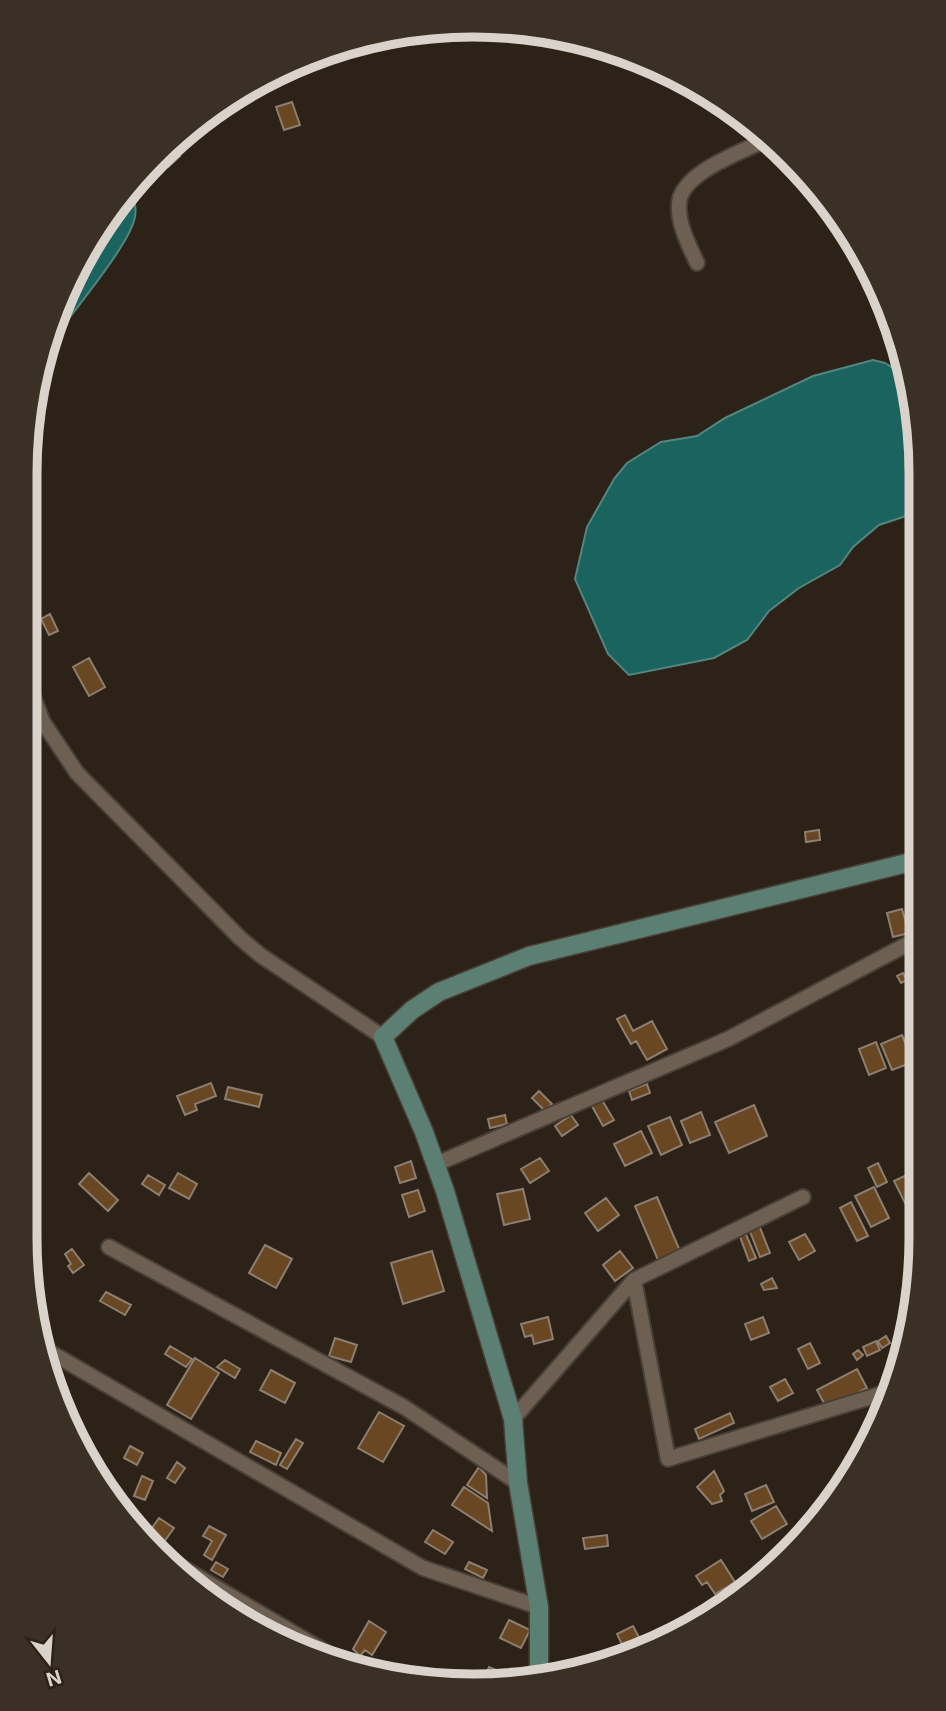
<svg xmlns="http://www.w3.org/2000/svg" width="946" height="1711" viewBox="0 0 946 1711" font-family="Inter,sans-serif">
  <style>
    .water { fill: #1b635e; stroke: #54857f; stroke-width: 2 }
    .building { fill: #694722; stroke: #8c7e71; stroke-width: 2 }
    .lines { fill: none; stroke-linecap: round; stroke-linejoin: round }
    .street-casing { stroke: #483f37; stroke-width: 18 }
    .secondary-casing { stroke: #483f37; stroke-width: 21 }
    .street { stroke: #6d6053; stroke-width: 14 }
    .secondary { stroke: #5c7f73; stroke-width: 18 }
    .rim { fill: none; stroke: #dad3cc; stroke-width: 9 }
  </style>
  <rect width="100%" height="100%" fill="#2d2217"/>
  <path class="water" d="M133,194C135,203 137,212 134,221C125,250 75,309 55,337L45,344L48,329L85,248Z
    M873,360L885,363L909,378L918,415V512L879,525L853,547L840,565L799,588L769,611L747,640L714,658L629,675L608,654L575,579L587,527L614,479L627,463L661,442L697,436L725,418L813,376Z"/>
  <path class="building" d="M292,102L300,125L284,130L276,107Z
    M171,150L180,156L168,167L162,161Z
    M25,567L33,583L25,586Z
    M50,614L58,631L49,635L41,619Z
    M89,658L105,687L89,696L73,667Z
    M819,830L820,840L806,842L805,832Z
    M902,909L909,933L893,937L887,913Z
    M919,917V929L912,931L909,920Z
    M903,973L907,980L901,983L897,976Z
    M625,1015L633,1031L652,1021L667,1049L647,1060L636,1041L631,1044L617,1019Z
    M902,1035L913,1062L892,1070L881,1044Z
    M876,1042L886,1068L869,1075L859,1049Z
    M211,1083L216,1096L195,1104L197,1110L185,1115L177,1096Z
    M647,1084L650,1093L632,1100L629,1091Z
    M228,1087L262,1095L259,1107L225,1099Z
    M539,1091L552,1104L545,1111L532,1098Z
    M602,1100L614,1120L603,1126L592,1106Z
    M754,1105L767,1136L729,1153L715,1122Z
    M701,1112L710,1135L690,1143L681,1121Z
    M505,1115L507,1124L490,1128L488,1119Z
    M571,1115L578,1125L562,1136L555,1126Z
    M670,1117L682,1145L661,1155L648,1126Z
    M641,1131L652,1153L625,1166L614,1144Z
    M540,1158L549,1171L530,1183L521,1169Z
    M411,1161L416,1178L400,1183L395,1167Z
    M878,1163L887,1182L877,1187L868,1168Z
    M913,1172L920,1187V1200L907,1207L894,1181Z
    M89,1173L118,1200L108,1211L79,1184Z
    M178,1173L197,1184L189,1199L169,1188Z
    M148,1175L165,1185L159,1195L142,1184Z
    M874,1187L889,1218L871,1227L855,1196Z
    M523,1189L530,1219L504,1225L497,1194Z
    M418,1190L425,1211L409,1217L402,1195Z
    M657,1197L680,1251L658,1260L635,1206Z
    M606,1198L619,1215L598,1231L585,1213Z
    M851,1202L868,1236L857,1241L840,1208Z
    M759,1225L770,1253L760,1257L749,1229Z
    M745,1232L756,1258L749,1261L739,1234Z
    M805,1234L815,1251L799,1260L789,1242Z
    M265,1245L292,1259L276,1288L249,1273Z
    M72,1249L84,1265L73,1273L68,1266L71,1264L65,1254Z
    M432,1251L444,1291L403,1304L391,1263Z
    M620,1251L633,1268L615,1281L603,1265Z
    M772,1278L777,1288L764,1290L761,1284Z
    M106,1292L131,1305L125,1315L100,1301Z
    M548,1317L553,1339L534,1344L532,1335L525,1337L521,1324Z
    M763,1317L769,1333L751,1340L745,1324Z
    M886,1336L890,1343L882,1348L878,1341Z
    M335,1338L357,1345L351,1362L329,1356Z
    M876,1341L880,1350L867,1356L863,1347Z
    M810,1343L820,1363L808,1369L798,1349Z
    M170,1346L192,1359L186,1367L165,1354Z
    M858,1350L863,1355L857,1360L853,1354Z
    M195,1358L219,1373L191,1419L167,1405Z
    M225,1360L240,1369L235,1378L217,1367Z
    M857,1369L867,1388L827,1409L817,1390Z
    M271,1370L295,1383L285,1403L260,1390Z
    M785,1379L793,1393L778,1401L770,1387Z
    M379,1412L404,1426L383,1462L358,1448Z
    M730,1413L734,1423L699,1439L695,1429Z
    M296,1439L303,1443L287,1469L280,1465Z
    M256,1441L281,1453L276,1465L250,1452Z
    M130,1446L143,1453L137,1465L124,1458Z
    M177,1462L185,1468L175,1483L167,1478Z
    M479,1467L486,1475L487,1498L467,1485Z
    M714,1471L724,1491L720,1495L722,1501L712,1504L697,1487Z
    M142,1476L153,1481L145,1500L134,1496Z
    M766,1485L774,1502L752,1511L745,1494Z
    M464,1487L488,1503L492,1531L452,1505Z
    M776,1506L787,1524L762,1539L751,1521Z
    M159,1518L174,1528L164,1542L149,1532Z
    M209,1526L226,1535L212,1560L204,1555L212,1541L203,1536Z
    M433,1530L453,1542L445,1554L425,1542Z
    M607,1535L608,1546L585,1549L583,1538Z
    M721,1560L735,1582L715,1594L707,1582L702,1585L696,1576Z
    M216,1562L228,1569L223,1577L211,1570Z
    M469,1562L487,1570L483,1578L465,1569Z
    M509,1620L530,1630L521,1648L500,1638Z
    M369,1621L386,1632L372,1655L365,1650L360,1656L353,1649Z
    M633,1626L642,1643L625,1651L617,1634Z
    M489,1667L521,1681L502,1686L482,1684Z"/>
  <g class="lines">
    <g class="street-casing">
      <path id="street" d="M697,263C689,245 678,225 679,205C679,173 742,152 768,139
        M25,676L43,722L77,773L240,938L260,955L383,1037
        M436,1164L728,1039L919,938
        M109,1247L404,1407L518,1483
        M634,1280L668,1459L894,1390
        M43,1348L423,1568L539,1607
        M513,1419L634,1280L803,1197
        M168,1559L358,1671"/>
    </g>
    <g class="secondary-casing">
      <path id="secondary" d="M539,1677V1607L518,1483L513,1419L445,1191L424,1132L383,1037L412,1010L439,992L529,956L919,860"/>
    </g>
    <use href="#street" class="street"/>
    <use href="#secondary" class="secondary"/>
  </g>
  <path d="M0 0H946V1711H0ZM473 37H473A436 436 0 0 1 909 473V1238A436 436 0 0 1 473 1674H473A436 436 0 0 1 37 1238V473A436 436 0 0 1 473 37Z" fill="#3b3025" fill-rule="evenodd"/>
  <path class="rim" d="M473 37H473A436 436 0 0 1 909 473V1238A436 436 0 0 1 473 1674H473A436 436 0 0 1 37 1238V473A436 436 0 0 1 473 37Z"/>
  <g transform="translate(49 1662) rotate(163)" stroke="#2d2217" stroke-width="5" paint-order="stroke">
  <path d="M0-5L12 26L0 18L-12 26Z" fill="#dad3cc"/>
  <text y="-10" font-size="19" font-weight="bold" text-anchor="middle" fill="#dad3cc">N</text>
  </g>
</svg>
